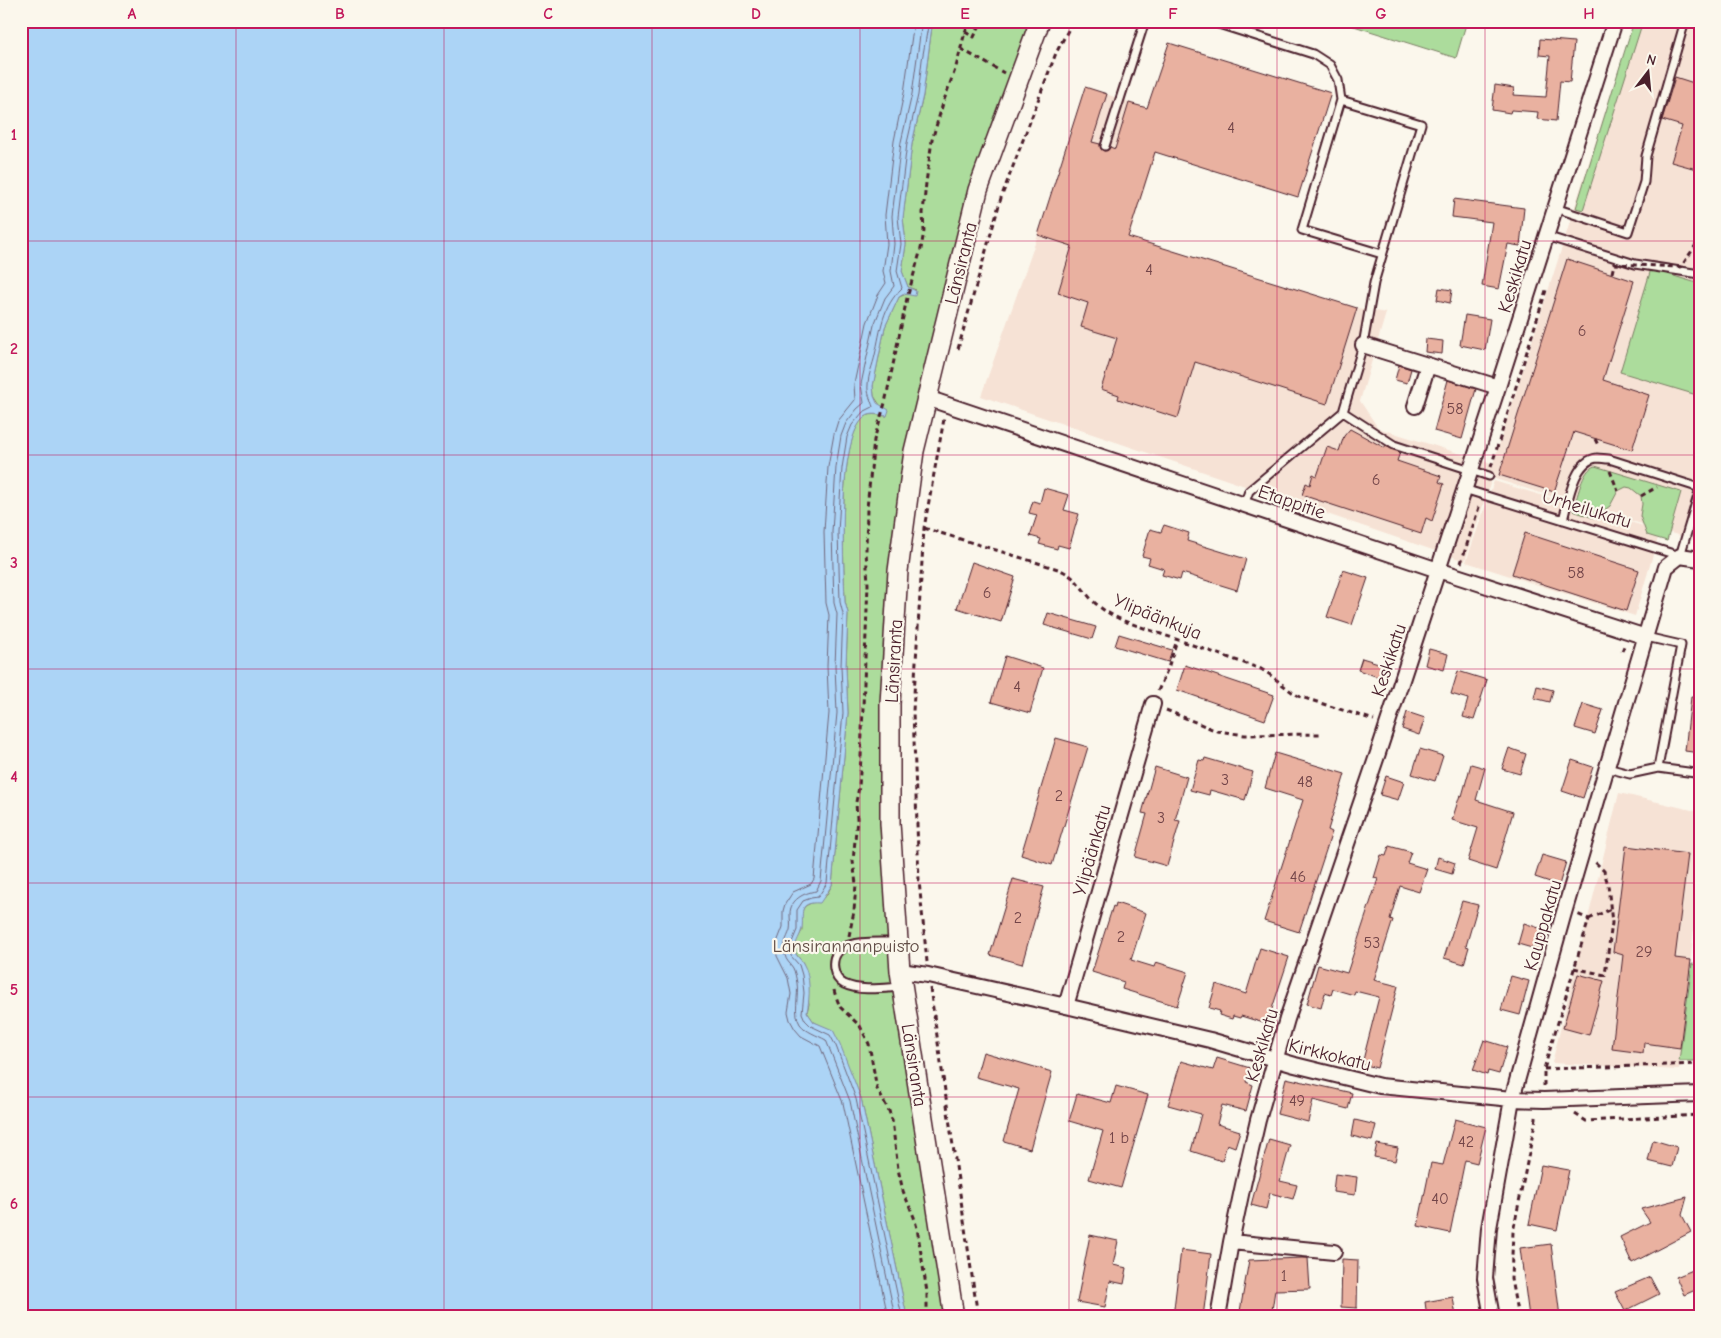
<svg xmlns="http://www.w3.org/2000/svg" width="1721" height="1338" viewBox="0 0 1721 1338" font-family="'Comic Neue',sans-serif">
  <style>
    .built { fill: #f6e2d5 }
    .green { fill: #acdc9c; stroke: #7b7e64 }
    .water { fill: #acd4f6; stroke: #858ca5 }
    .lines { fill: none; stroke-linecap: round; stroke-linejoin: round }
    .shore { stroke: #71677c; stroke-width: 1 }
    .building { fill: #e9b1a0; stroke: #4a1f2b }
    .lane-casing { stroke: #4a1f2b; stroke-width: 11 }
    .street-casing { stroke: #4a1f2b; stroke-width: 18 }
    .secondary-casing { stroke: #4a1f2b; stroke-width: 22 }
    .path { stroke: #4a1f2b; stroke-width: 3; stroke-dasharray: 5 4; stroke-linecap: butt }
    .lane { stroke: #fbf7ec; stroke-width: 7 }
    .street { stroke: #fbf7ec; stroke-width: 14 }
    .secondary { stroke: #fbf7ec; stroke-width: 19 }
    .path-bridge { stroke: #4a1f2b; stroke-width: 3; stroke-dasharray: 5 4; stroke-linecap: butt }
    .grid { fill: none; stroke: #c2185b; stroke-width: 1; stroke-opacity: 0.55 }
    .labels { text-anchor: middle; stroke-width: 4.5; stroke-linejoin: round; paint-order: stroke }
    .number-label { font-size: 16px; fill: #724448 }
    .street-label { font-size: 19px; fill: #4a1f2b; stroke: #fbf7ec }
    .park-label { font-size: 19px; fill: #624e47; stroke: #fbf7ec }
    .neatline { fill: none; stroke: #c2185b; stroke-width: 2 }
    .grid-label { font-size: 16px; text-anchor: middle; font-weight: bold; fill: #c2185b }
  </style>
  <rect width="100%" height="100%" fill="#fbf7ec"/>
  <filter id="ink" filterUnits="userSpaceOnUse"><feTurbulence type="fractalNoise" baseFrequency=".02" numOctaves="2"/><feDisplacementMap in="SourceGraphic" scale="10" xChannelSelector="R" yChannelSelector="G"/><feConvolveMatrix kernelMatrix="1 2 1 2 8 2 1 2 1" color-interpolation-filters="sRGB"/></filter>
  <g filter="url(#ink)">
    <path class="built" d="M1634,21H1700V542L1492,478L1465,561L981,396L1038,235L1085,87L1147,108L1135,146L1156,152L1129,237L1357,308L1386,313L1360,401L1378,428L1493,464Z
      M1494,481L1660,531L1635,616L1466,562Z
      M1619,793L1700,812V871L1679,1070L1552,1063Z"/>
    <path class="green" d="M934,21H1035L909,449L884,821L949,1317H907L861,1098L833,1031L814,1022L807,1012L809,1004L803,963L796,954L795,948L796,941L802,931L801,913L805,906L826,896L832,885L848,713L846,666L848,613L845,602C844,566 836,438 865,417C871,412 881,416 887,416L874,396L873,386L885,327L899,297L916,290L908,287L902,271L906,244L903,218L912,144L923,96L932,26Z
      M1338,21H1467L1456,58Z
      M1634,21H1643L1583,210L1576,208Z
      M1651,269L1700,284V396L1620,372Z
      M1595,466L1681,492L1667,541L1647,535L1640,516L1642,504L1641,496L1631,488L1626,487L1618,491L1610,506L1594,518L1573,511C1577,499 1582,469 1595,466Z
      M1692,964L1700,965V1061H1679Z"/>
    <path class="water" d="M21,21H934L932,26L923,95L912,144L903,218L906,244L902,271L908,287L916,291L915,296L904,294L899,297L885,327L873,386L874,396L877,403L889,410L887,416C881,415 871,412 865,417C836,439 844,566 845,602L848,613L846,666L848,713L832,885L820,903C794,901 806,918 801,932C799,938 795,943 795,950C795,956 800,958 803,963C811,976 810,997 807,1012L814,1022L833,1030L840,1044L861,1098L907,1317H21Z"/>
    <g class="lines">
      <path class="shore" d="M888,1317L843,1103L820,1046L801,1036L795,1029L790,1020L788,1012L791,994L788,978L777,956L776,945L783,927V911L785,904L793,892L811,884L814,879L829,713L827,666L829,615L826,603L824,532L828,467L834,434L838,421L855,400L854,384L867,323L878,295L886,283L883,271L887,244L885,215L894,141L904,93L914,21
        M895,1317L850,1101L826,1040C817,1035 806,1032 800,1024C793,1013 799,996 797,983C796,978 795,972 793,968C790,963 786,961 785,955C782,945 787,939 790,930C791,925 790,919 790,914C790,900 803,893 816,891L821,881L837,713L835,666L837,614L834,603L832,532L836,467L841,436L846,423L857,409L864,403L861,384L874,325L885,298L894,286L891,271L894,244L892,216L901,142L912,94L922,21
        M902,1317L856,1099L836,1046L830,1035L811,1026L805,1020L802,1013L804,993L802,975L799,965L791,956L790,947L797,930V910L803,901L811,898L818,897L827,883L843,713L841,666L843,614L840,602L838,532L842,468L847,437L852,425L863,412L873,407C871,400 867,393 868,385C868,375 873,365 875,355C881,329 882,307 902,288L897,271L901,244L898,217L907,143L918,95L922,60L929,21"/>
    </g>
    <path class="building" d="M1540,39L1574,42L1570,82L1560,81L1556,121L1537,119L1538,112L1511,110L1510,113L1492,110L1495,85L1514,88L1513,95L1546,97L1550,56L1539,55Z
      M1169,43L1331,93L1298,197L1155,152L1128,237L1357,308L1327,404L1195,362L1178,418L1118,399L1119,395L1101,389L1117,338L1081,327L1088,303L1058,293L1072,246L1038,235L1085,87L1107,94L1092,142L1100,144L1101,149L1104,151L1108,150L1110,147L1115,149L1129,103L1147,108Z
      M1675,77L1700,85V170L1671,162L1682,126L1662,120Z
      M1454,199L1524,208L1520,246L1508,244L1499,289L1482,286L1492,222L1452,217Z
      M1567,259L1634,281L1603,380L1649,395L1632,450L1574,432L1554,492L1499,475Z
      M1439,288L1452,290L1450,303L1437,300Z
      M1465,315L1490,319L1485,350L1460,345Z
      M1426,339L1443,341L1442,354L1425,352Z
      M1399,365L1411,369L1407,383L1395,380Z
      M1448,380L1476,389L1462,439L1434,431Z
      M1350,429L1385,448V446L1400,452L1397,461L1441,476L1439,482L1444,484L1432,521L1426,518L1421,534L1302,495L1306,483L1310,485L1313,474L1317,476L1327,447L1339,451L1344,436Z
      M1044,488L1069,495L1064,510L1079,514L1069,548L1058,545L1057,549L1039,544L1041,539L1030,536L1037,515L1029,513L1033,501L1040,503Z
      M1164,525L1189,533L1187,541L1246,559L1237,590L1182,573L1180,580L1162,575L1164,569L1148,564L1150,558L1142,556L1150,529L1161,532Z
      M1525,533L1639,570L1626,611L1512,574Z
      M972,562L1015,577L1001,622L957,608Z
      M1343,570L1368,578L1352,625L1327,617Z
      M1048,613L1096,627L1092,639L1044,625Z
      M1119,634L1172,650L1168,662L1115,646Z
      M1429,649L1448,654L1444,670L1425,665Z
      M1005,656L1043,668L1030,713L991,702Z
      M1362,658L1385,665L1381,678L1358,670Z
      M1185,665L1274,695L1265,720L1177,690Z
      M1458,671L1487,680L1474,720L1463,717L1468,699L1451,694Z
      M1537,686L1553,690L1550,702L1534,698Z
      M1691,697L1700,698V753L1685,751Z
      M1583,704L1603,710L1595,734L1575,728Z
      M1407,712L1425,718L1419,735L1402,729Z
      M1056,738L1088,747L1052,865L1021,855Z
      M1509,748L1526,754L1520,774L1502,769Z
      M1420,749L1443,756L1435,781L1412,774Z
      M1275,753L1345,774L1328,830L1332,832L1299,932L1264,921L1303,800L1265,788Z
      M1205,758L1253,772L1245,800L1210,790L1209,795L1190,790L1199,760L1204,761Z
      M1572,760L1593,767L1583,798L1562,791Z
      M1471,764L1485,768L1476,800L1513,812L1496,870L1468,861L1478,828L1452,820L1460,795L1462,796Z
      M1155,767L1187,777L1175,820L1180,821L1167,866L1135,857L1147,814L1142,813Z
      M1386,776L1404,782L1398,800L1380,795Z
      M1389,846L1411,852L1407,863L1427,869L1419,892L1400,886L1390,919L1393,920L1374,980L1398,986L1377,1068L1362,1064L1379,997L1355,991L1354,995L1333,989L1331,995L1325,993L1321,1008L1307,1004L1318,965L1347,973L1378,879L1374,878L1381,855L1386,856Z
      M1626,846L1688,854L1675,958L1691,960L1680,1048L1644,1043L1643,1053L1612,1049L1623,955L1613,952Z
      M1542,855L1566,862L1559,885L1535,877Z
      M1438,857L1455,863L1452,874L1435,869Z
      M1013,879L1044,887L1022,964L990,955Z
      M1462,901L1478,905L1466,946L1469,947L1464,964L1444,958Z
      M1116,903L1146,913L1131,960L1154,967L1156,962L1188,972L1177,1006L1122,989L1124,982L1092,972L1113,906L1115,907Z
      M1524,923L1545,930L1539,950L1518,944Z
      M1260,948L1289,957L1267,1024L1241,1016L1240,1018L1233,1016L1232,1019L1219,1015L1220,1011L1209,1008L1216,984L1246,994Z
      M1578,974L1604,981L1589,1035L1563,1028Z
      M1511,976L1529,981L1520,1015L1501,1010Z
      M1484,1040L1507,1047L1499,1074L1488,1071L1487,1075L1473,1070Z
      M983,1052L1052,1072L1030,1149L1004,1141L1019,1089L976,1077Z
      M1217,1058L1250,1068L1246,1082L1253,1085L1246,1111L1222,1105L1217,1124L1240,1131L1235,1147L1227,1144L1222,1161L1191,1151L1201,1114L1168,1105L1181,1061L1213,1070Z
      M1286,1078L1352,1093L1348,1109L1313,1100L1308,1122L1277,1114Z
      M1116,1086L1148,1095L1121,1188L1089,1179L1103,1131L1069,1121L1077,1094L1111,1103Z
      M1455,1119L1486,1127L1477,1163L1465,1160L1450,1233L1418,1226L1431,1163L1443,1165Z
      M1355,1120L1376,1125L1372,1141L1352,1136Z
      M1269,1139L1290,1145L1280,1181L1297,1185L1293,1199L1270,1193L1266,1209L1251,1205Z
      M1653,1140L1677,1147L1672,1167L1648,1161Z
      M1377,1144L1398,1148L1395,1161L1374,1157Z
      M1541,1165L1569,1170L1557,1230L1529,1224Z
      M1335,1174L1357,1177L1355,1195L1333,1192Z
      M1687,1197L1682,1215L1691,1232L1632,1263L1620,1237L1650,1222L1641,1209Z
      M1090,1235L1118,1241L1113,1265L1127,1268L1124,1284L1110,1281L1105,1307L1077,1302Z
      M1551,1244L1560,1317H1529L1520,1248Z
      M1181,1250L1211,1254L1203,1317H1173Z
      M1302,1258H1308L1310,1289L1275,1290L1271,1317H1239L1249,1260Z
      M1342,1259L1358,1260L1357,1308L1341,1307Z
      M1700,1267V1288L1684,1295L1676,1277Z
      M1650,1277L1659,1294L1625,1311L1615,1292Z
      M1453,1297L1456,1317H1427L1425,1302Z"/>
    <g class="lines">
      <g class="lane-casing">
        <path id="lane" d="M1209,21L1313,54L1330,65L1338,80L1341,100L1302,230L1382,254
          M1105,146L1145,21
          M1555,208L1628,232L1644,182L1646,156L1685,21
          M1546,236L1635,264L1700,274
          M1343,412L1394,445L1489,476
          M1464,489L1680,556L1700,489
          M1244,505L1249,491L1343,412L1363,345L1374,283L1421,124L1341,100
          M1563,520C1568,502 1574,460 1597,458C1601,458 1605,459 1609,459L1700,488
          M1607,768L1630,774L1658,768L1681,645L1646,637
          M1658,768L1695,773
          M896,942C876,943 829,936 834,969C835,975 838,981 844,984C861,992 884,988 902,987"/>
      </g>
      <g class="street-casing">
        <path id="street" d="M1363,345L1498,387
          M927,398L1438,570L1646,637
          M1415,406L1428,365
          M900,971L928,975L1066,1006L1210,1040L1295,1065L1380,1086L1512,1099L1544,1100L1700,1094
          M1066,1006L1153,704
          M1231,1242L1334,1252
          M1218,1317L1231,1242L1243,1185L1258,1120L1287,1019L1378,753L1498,387L1615,21
          M1492,1317L1485,1278L1489,1228L1512,1099L1563,916L1666,567L1680,556L1700,559"/>
      </g>
      <g class="secondary-casing">
        <path id="secondary" d="M954,1317L900,971L890,823V704L898,571L914,451L978,190L1040,21"/>
      </g>
      <path class="path" d="M965,32L974,37L982,21
        M961,49L1004,73
        M958,349L1001,198L1056,53L1073,21
        M1595,439L1599,447
        M1491,467L1547,287
        M1610,471L1618,491
        M1641,496L1657,487
        M924,528L1058,569C1077,577 1080,587 1093,601C1102,610 1113,616 1124,621L1261,669C1275,677 1285,688 1298,696L1374,720
        M1461,563L1480,504
        M1622,651L1625,644
        M1158,691L1168,668L1177,640
        M1166,710L1217,731L1245,735L1320,734
        M1589,919L1611,909
        M849,936L854,911L856,884L853,861L857,819L856,802L859,787L861,757L868,584L866,551L867,508L874,440L885,403L907,298L921,249L924,231L923,213L926,183L932,140L944,100L956,67L965,32L970,21
        M927,962L919,881L913,711L924,528L944,419
        M1574,968L1605,975L1612,923L1608,885L1604,871L1593,860
        M930,988L978,1317
        M834,990L835,994L840,1007L860,1026L869,1044L877,1089L889,1111L892,1120L898,1169L903,1191L914,1217L917,1228L927,1292V1317
        M1544,1069L1700,1064
        M1544,1086V1069L1589,919L1577,914
        M1575,1114L1586,1121L1700,1115
        M1518,1317L1511,1279L1513,1232L1537,1113"/>
      <use href="#lane" class="lane"/>
      <use href="#street" class="street"/>
      <use href="#secondary" class="secondary"/>
      <path class="path-bridge" d="M1612,273L1614,264L1681,267L1700,239"/>
    </g>
  </g>
  <path class="grid" d="M236,21V1317M444,21V1317M652,21V1317M860,21V1317M1069,21V1317M1277,21V1317M1485,21V1317M21,241H1700M21,455H1700M21,669H1700M21,883H1700M21,1097H1700"/>
  <g class="labels">
    <g class="number-label">
      <text x="1231" y="133">4</text>
      <text x="1149" y="275">4</text>
      <text x="1582" y="336">6</text>
      <text x="1455" y="414">58</text>
      <text x="1376" y="485">6</text>
      <text x="1576" y="578">58</text>
      <text x="987" y="598">6</text>
      <text x="1017" y="692">4</text>
      <text x="1225" y="785">3</text>
      <text x="1305" y="787">48</text>
      <text x="1059" y="801">2</text>
      <text x="1161" y="823">3</text>
      <text x="1298" y="882">46</text>
      <text x="1018" y="923">2</text>
      <text x="1121" y="942">2</text>
      <text x="1372" y="948">53</text>
      <text x="1644" y="957">29</text>
      <text x="1297" y="1106">49</text>
      <text x="1119" y="1143">1 b</text>
      <text x="1466" y="1147">42</text>
      <text x="1440" y="1204">40</text>
      <text x="1284" y="1281">1</text>
    </g>
    <g class="street-label">
      <text transform="translate(960 263) rotate(-76)" y="7">Länsiranta</text>
      <text transform="translate(1514 276) rotate(-73)" y="7">Keskikatu</text>
      <text transform="translate(1292 501) rotate(19)" y="7">Etappitie</text>
      <text transform="translate(1587 508) rotate(17)" y="7">Urheilukatu</text>
      <text transform="translate(1158 616) rotate(22)" y="7">Ylipäänkuja</text>
      <text transform="translate(1388 660) rotate(-72)" y="7">Keskikatu</text>
      <text transform="translate(893 661) rotate(-87)" y="7">Länsiranta</text>
      <text transform="translate(1091 850) rotate(-74)" y="7">Ylipäänkatu</text>
      <text transform="translate(1542 925) rotate(-74)" y="7">Kauppakatu</text>
      <text transform="translate(1261 1045) rotate(-74)" y="7">Keskikatu</text>
      <text transform="translate(1330 1054) rotate(14)" y="7">Kirkkokatu</text>
      <text transform="translate(915 1065) rotate(81)" y="7">Länsiranta</text>
    </g>
    <g class="park-label">
      <text x="846" y="952">Länsirannanpuisto</text>
    </g>
  </g>
  <rect width="1721" height="1338" fill="none" stroke="#fbf7ec" stroke-width="55"/>
  <g transform="translate(1648 72) rotate(16)" stroke="#fbf7ec" stroke-width="4" paint-order="stroke">
  <path d="M0-4L9 19L0 12L-9 19Z" fill="#4a1f2b"/>
  <text y="-8" font-size="14" font-weight="bold" text-anchor="middle" fill="#4a1f2b">N</text>
  </g>
  <rect x="28" y="28" width="1666" height="1282" class="neatline"/>
  <g class="grid-label">
    <text x="132" y="19">A</text>
    <text x="340" y="19">B</text>
    <text x="548" y="19">C</text>
    <text x="756" y="19">D</text>
    <text x="965" y="19">E</text>
    <text x="1173" y="19">F</text>
    <text x="1381" y="19">G</text>
    <text x="1589" y="19">H</text>
    <text x="14" y="140">1</text>
    <text x="14" y="354">2</text>
    <text x="14" y="568">3</text>
    <text x="14" y="782">4</text>
    <text x="14" y="995">5</text>
    <text x="14" y="1209">6</text>
  </g>
</svg>
